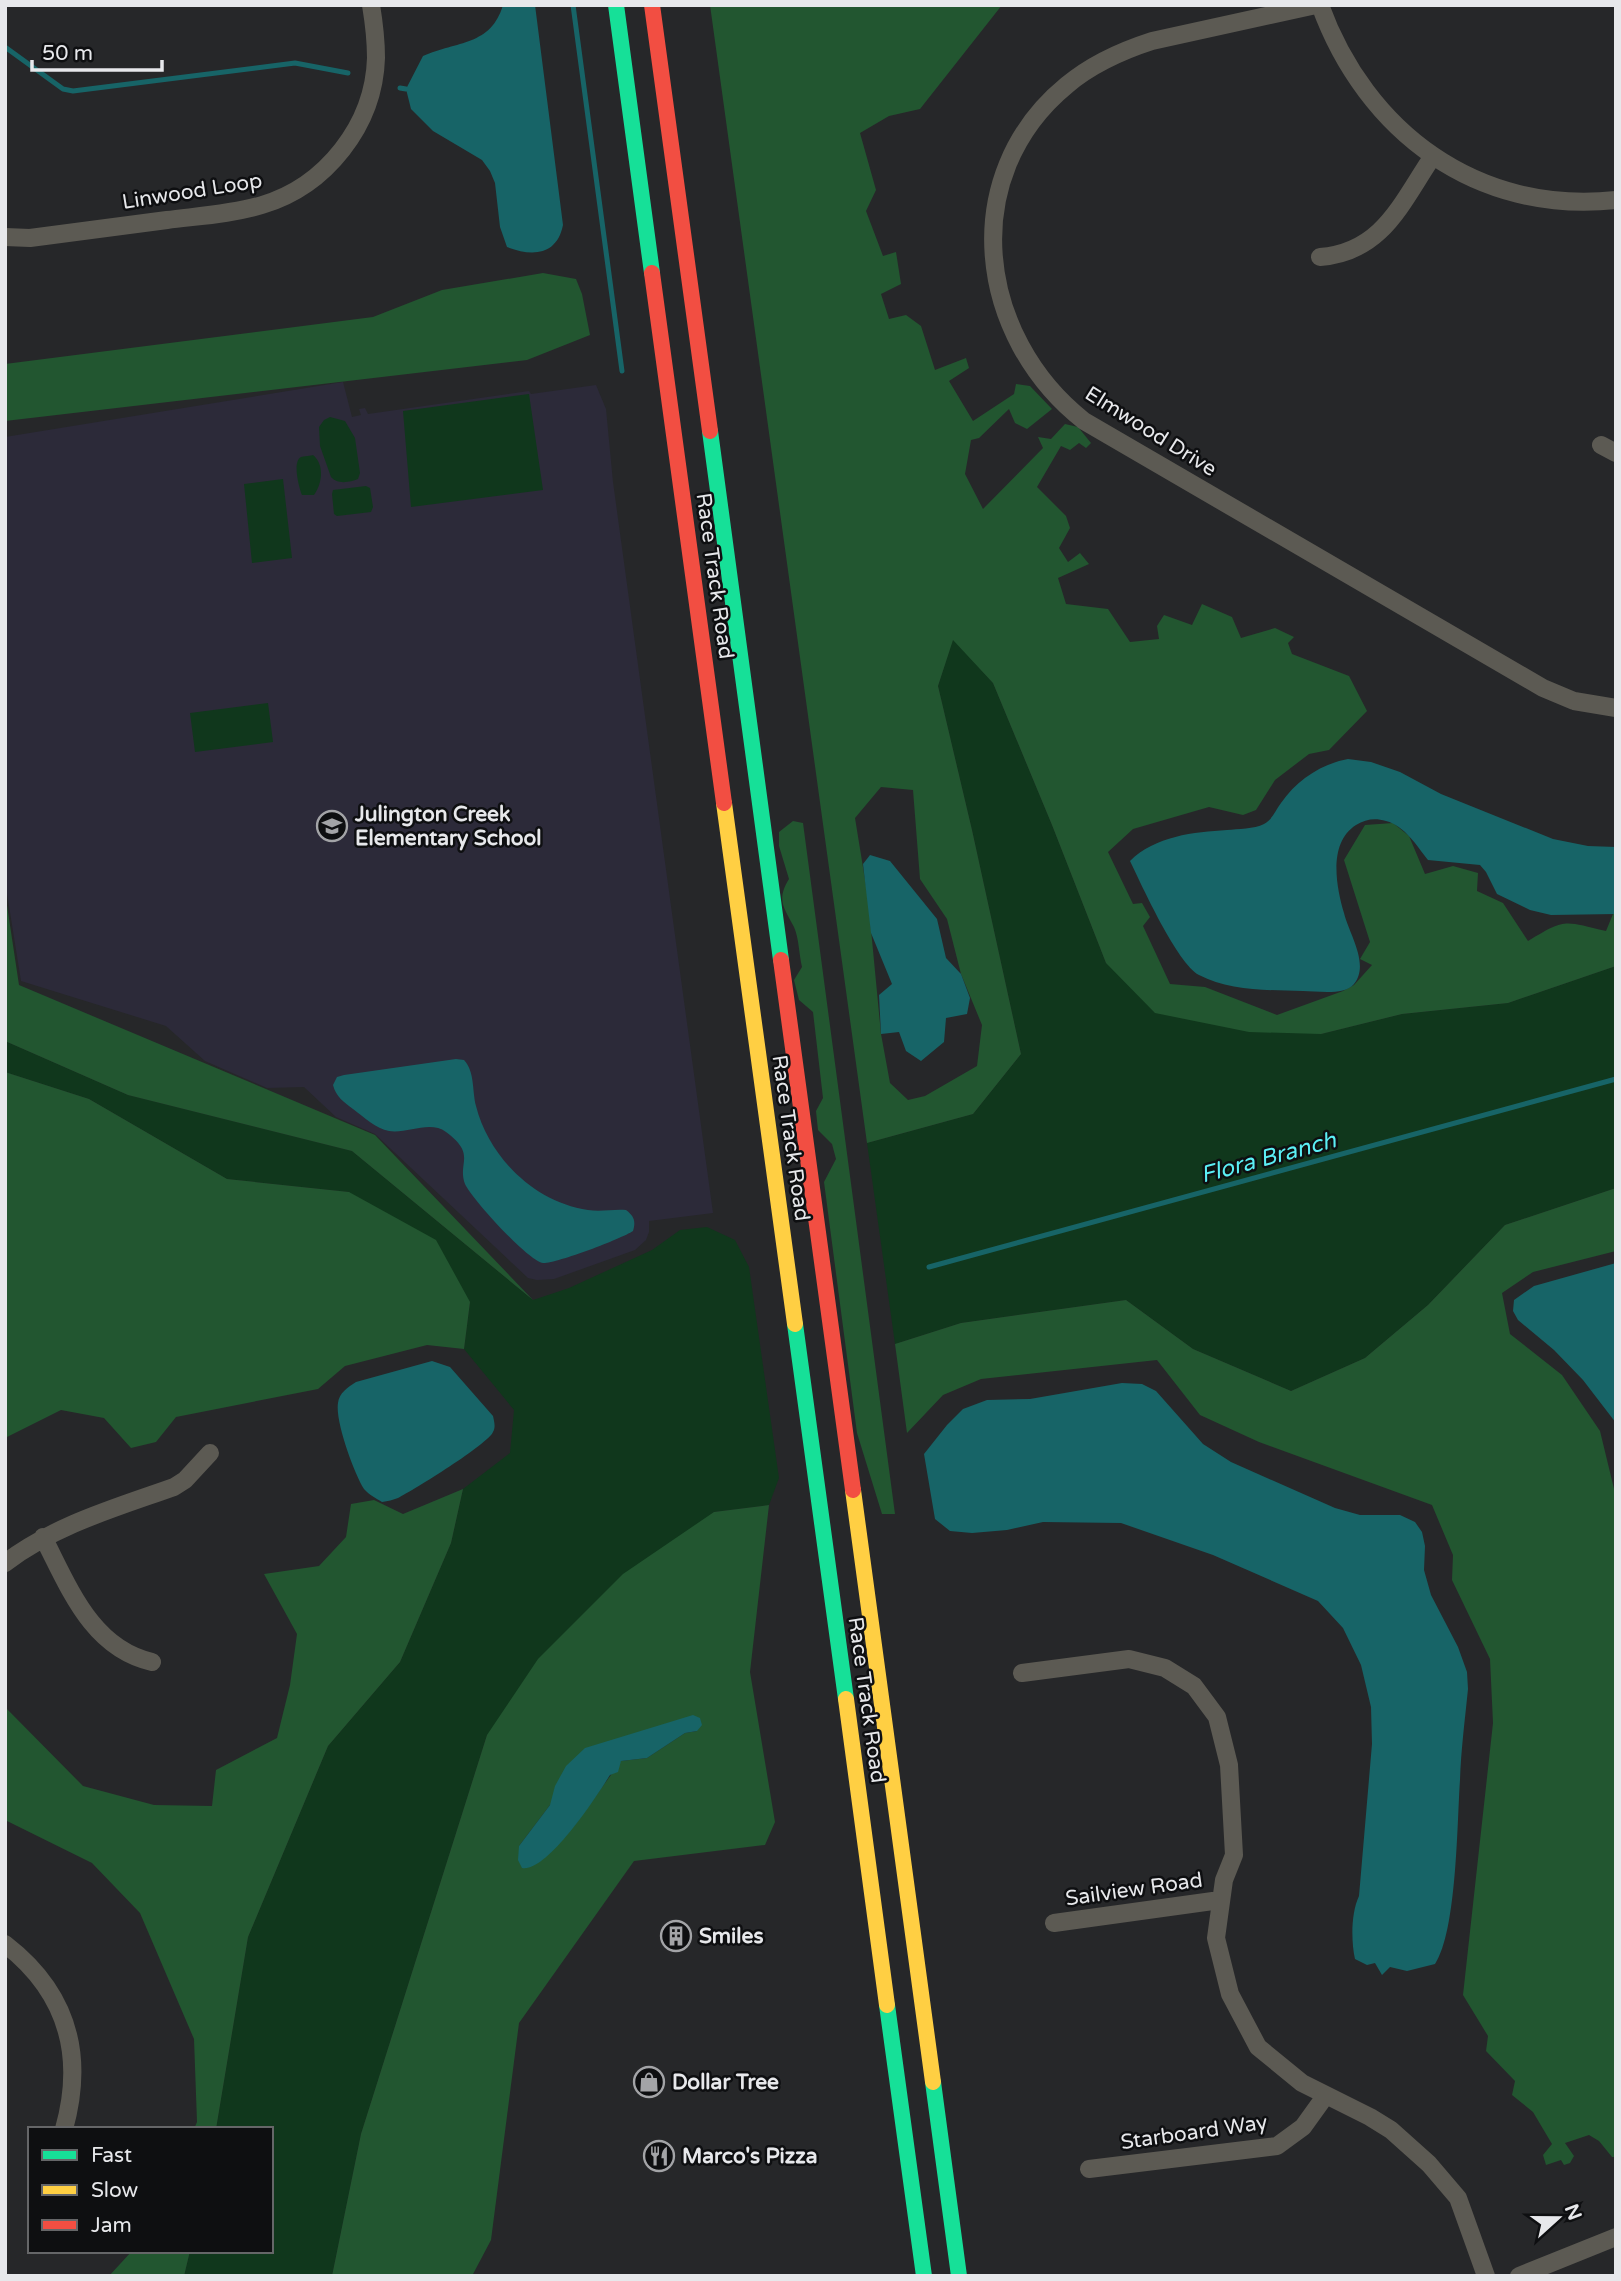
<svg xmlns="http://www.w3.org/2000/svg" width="1621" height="2281" viewBox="0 0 1621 2281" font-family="'Varela Round',sans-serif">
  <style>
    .education { fill: #2c2a39 }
    .green { fill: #10371c }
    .forest { fill: #225630; fill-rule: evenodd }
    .water { fill: #176467 }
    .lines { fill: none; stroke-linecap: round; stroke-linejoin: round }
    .stream { stroke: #176467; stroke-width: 5 }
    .street { stroke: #5c5a53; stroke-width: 18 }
    .fast { stroke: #16e098; stroke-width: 16 }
    .slow { stroke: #ffcf43; stroke-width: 16 }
    .jam { stroke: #f24e42; stroke-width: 16 }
    .labels { text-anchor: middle; stroke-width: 5; stroke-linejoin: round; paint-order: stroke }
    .street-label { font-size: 21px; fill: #e7e8eb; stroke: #0e0f11 }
    .poi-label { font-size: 21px; font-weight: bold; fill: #e7e8eb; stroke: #0e0f11; text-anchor: start }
    .water-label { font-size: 23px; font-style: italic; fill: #5beff5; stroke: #0e0f11 }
  </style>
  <rect width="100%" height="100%" fill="#262729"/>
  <path class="education" d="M343,382L352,417L361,415L359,409L365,408L368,414L529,391L531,394L596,385L606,409L613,482L713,1213L649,1221V1232L646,1240L635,1250L554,1279L537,1280L528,1278L375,1134L336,1117L304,1087L267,1088L205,1061L166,1026L21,981L5,881V437Z"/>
  <path class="green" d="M529,394L543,490L411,507L403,411Z
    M330,417L345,421L355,438L360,473L358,479C350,482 338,485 331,477L320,446L319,427L324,420Z
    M313,455C325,465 322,484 314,495H302C299,487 292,462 301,457C303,456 312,456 313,455Z
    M283,479L292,558L252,563L244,484Z
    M366,486L370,488L373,507L371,512L337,516L334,514L332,494L333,490Z
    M953,639L993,683L1052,825L1106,963L1321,1034L1402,1014L1508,1003L1616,966V1188L1505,1225L1428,1305L1365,1358L1291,1391L1193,1349L1126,1300L961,1323L895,1344L867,1143L973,1114L1021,1054L972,830L938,686Z
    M268,703L273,742L195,752L190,713Z
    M5,1041L128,1095L352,1151L533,1300L569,1288L652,1250L680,1230L707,1227L735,1240L749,1267L779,1478L769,1505L714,1512L487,1735L361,2134L332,2276H184L190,2251H271V2129H216L248,1937L328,1746L400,1662L451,1543L463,1489L510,1453L514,1410L464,1349L470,1302L349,1192L227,1179L89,1099L5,1072Z"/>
  <path class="forest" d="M710,5H1002L920,109L889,116L860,133L876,190L866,211L883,256L896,252L901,284L881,294L889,319L906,315L921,326L935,370L966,358L969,368L949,381L973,421L1014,394L1016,384L1030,386L1052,409L1027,429L1015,423L1009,409L979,438L971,440L965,474L983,509L1043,448L1038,437L1051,439L1065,424L1078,427L1091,443L1086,448L1079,443L1070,450L1061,446L1037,487L1066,516L1070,528L1059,548L1068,562L1080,553L1089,564L1058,578L1066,604L1108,609L1130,642L1159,639L1157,626L1164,615L1192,625L1202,604L1232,617L1241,638L1275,628L1294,637L1288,643L1292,654L1349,676L1367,711L1329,750L1309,754L1275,780L1256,810L1243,815L1209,807L1133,829L1108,852L1133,904L1142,903L1150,917L1143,926L1170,984L1205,987L1277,1015L1343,991L1354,985L1372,965L1360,959L1370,942L1344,860L1365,825L1393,823L1409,836L1425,874L1453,866L1478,873L1477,891L1503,903L1528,941C1566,918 1563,921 1606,931L1613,914H1616V966L1508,1003L1402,1014L1321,1034L1249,1032L1155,1013L1106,963L1052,825L993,683L953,640L938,686L972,830L1021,1054L973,1114L867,1143ZM881,787L913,790L920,879L947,919L961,974L982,1025L977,1066L925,1096L908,1100L890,1083L881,1034L868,898L855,818Z
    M543,273L576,279L582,294L590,335L527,360L5,421V364L373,317L442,290Z
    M793,821L803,823L895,1514H882L857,1433L824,1182L836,1159L832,1144L818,1130L816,1111L823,1098L813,1012L799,1000L794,980L802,967C799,955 799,938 794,927C784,908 776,900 789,879L779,846V832Z
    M5,892L19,985L375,1135L533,1300L352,1151L128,1095L5,1041Z
    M5,1072L89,1099L227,1179L349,1192L436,1240L470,1302L464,1349L427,1345L345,1366L318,1389L176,1417L156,1442L131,1448L104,1418L61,1410L5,1438Z
    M1616,1188V1251L1533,1272L1502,1293L1510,1334L1562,1375L1600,1431L1616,1497V2157H1612L1599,2141L1589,2135L1565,2143L1574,2156L1570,2163L1564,2165L1561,2160L1546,2165L1543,2155L1552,2144L1533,2112L1512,2095L1515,2081L1486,2051L1488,2036L1463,1995L1493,1723L1490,1659L1452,1580L1453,1555L1432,1505L1259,1442L1200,1415L1157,1360L981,1379L943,1395L907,1433L895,1344L961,1323L1126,1300L1193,1349L1291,1391L1365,1358L1428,1305L1505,1225Z
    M463,1489L451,1543L400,1662L328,1746L248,1937L216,2129H194L197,2122L194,2039L140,1913L92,1863L5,1820V1707L83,1786L154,1805L212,1806L216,1770L277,1738L290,1685L297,1634L264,1574L319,1566L346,1537L351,1504L374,1500L403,1514Z
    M769,1505L750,1672L775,1822L765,1845L634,1861L519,2023L491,2240L472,2276H332L361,2134L487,1735L538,1659L623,1574L714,1512ZM667,1725L697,1731L685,1733L647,1758L621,1761L574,1826L519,1846L550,1805L622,1738Z
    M132,2251H190L184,2276H109Z"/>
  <path class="water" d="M503,5H535L563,225C557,255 533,257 507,247L500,227L495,183L490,171L482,160L433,131L411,109L406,89L423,56C457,41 491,46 503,5Z
    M1348,759L1371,762L1400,772L1441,794L1553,839L1588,846L1616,847V914L1551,915L1530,910L1497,894L1486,872L1480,865L1428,860C1417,846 1405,826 1386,821C1375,818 1366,819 1356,825C1328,843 1336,886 1344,913C1349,934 1370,964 1354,984C1344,996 1317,991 1303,991C1269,990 1229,991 1199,975C1177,963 1142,886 1130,861C1155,836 1194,832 1227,830C1238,829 1254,829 1264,824C1273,819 1275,811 1281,803C1297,780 1321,764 1348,759Z
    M870,855L890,861L937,919L946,958L961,974L970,998L967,1014L946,1018L944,1042L921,1061L906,1051L899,1032L881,1034L879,995L892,984L871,933L863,864Z
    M456,1059L464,1060C475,1072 472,1090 476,1106C489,1157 534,1202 588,1210C601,1212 613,1209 626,1210C634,1216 636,1221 633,1231C621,1239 555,1264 543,1263C529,1262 471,1198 465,1184C457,1162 477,1155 446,1132C430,1120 407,1134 389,1131C376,1129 364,1117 353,1109C344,1102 336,1097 333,1085L337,1077L344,1075Z
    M1616,1263V1423L1583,1380L1554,1350L1518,1320L1513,1311L1514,1300L1534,1286Z
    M432,1361L450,1367L493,1416C494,1421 496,1427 493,1432C488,1444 414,1490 398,1498C393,1500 388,1501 382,1502C376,1498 369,1495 364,1489C354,1473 335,1421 338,1403C339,1393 348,1387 356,1382Z
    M1122,1383L1142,1384L1156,1391L1203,1444L1231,1462L1335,1508L1360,1515H1400L1415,1522L1422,1532L1425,1546L1424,1570L1431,1595L1458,1647L1467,1672L1468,1689C1465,1719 1461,1750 1460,1780C1457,1823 1457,1931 1435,1964L1407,1971L1390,1967L1382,1975L1375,1963L1367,1965L1355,1959C1351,1941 1351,1913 1359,1896L1372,1744L1371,1707L1361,1665L1343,1628L1318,1601L1213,1555L1121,1523L1043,1522L1007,1530L972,1533L950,1531L935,1519L924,1454L947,1425L963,1409L987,1400L1030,1399Z
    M693,1715L700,1718L702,1725L697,1731L685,1733L647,1758L621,1761L618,1772L610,1775C597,1796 547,1873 522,1868L518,1860L519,1846L550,1805L555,1786L566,1766L585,1748Z"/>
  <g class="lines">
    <path class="stream" d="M573,5L622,371
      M5,47L63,89L73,91L295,63L348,73
      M400,88L406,89
      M929,1267L1616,1079"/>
    <path class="street" d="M1316,5L1152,41C1121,51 1092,64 1067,85C956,176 977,337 1084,421L1543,688L1574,701L1616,708
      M1320,5C1366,132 1477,215 1616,200
      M5,237L30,238C75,232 121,226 167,220C198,216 232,214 262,205C326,186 374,125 376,58C376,40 374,23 371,5
      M1320,257C1383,252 1401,203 1433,156
      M1601,445L1616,453
      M43,1537C69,1587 91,1648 152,1662
      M5,1563C55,1525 115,1508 174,1487L185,1480L210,1453
      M1022,1673L1129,1659L1165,1668L1194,1686L1217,1717L1229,1765L1234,1855L1224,1880L1216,1938L1230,1994L1258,2047L1302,2083L1370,2117L1391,2130L1429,2164L1458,2198L1486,2276
      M1054,1923L1220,1900
      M5,1944C67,1992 85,2054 64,2129
      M1089,2169L1277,2146L1303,2127L1326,2095
      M1519,2276L1616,2237"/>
    <path class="fast" d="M616,5L652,273
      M710,431L781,960
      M795,1324L846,1699
      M887,2005L924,2276
      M933,2082L959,2276"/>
    <path class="slow" d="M724,803L795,1324
      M853,1490L933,2082
      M846,1699L887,2005"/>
    <path class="jam" d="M652,5L710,431
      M652,273L724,803
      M781,960L853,1490"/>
  </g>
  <defs>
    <g id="school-ring" transform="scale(1.575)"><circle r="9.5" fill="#0e0f11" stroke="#a3a4a7" stroke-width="1.5"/><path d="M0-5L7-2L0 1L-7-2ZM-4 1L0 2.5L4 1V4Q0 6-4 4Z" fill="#a3a4a7"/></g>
    <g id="building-ring" transform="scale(1.575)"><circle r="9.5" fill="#0e0f11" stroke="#a3a4a7" stroke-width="1.5"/><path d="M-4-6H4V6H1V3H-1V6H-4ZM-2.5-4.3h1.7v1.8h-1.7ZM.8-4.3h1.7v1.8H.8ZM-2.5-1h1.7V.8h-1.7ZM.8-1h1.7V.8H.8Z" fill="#a3a4a7"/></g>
    <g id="shop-ring" transform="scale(1.575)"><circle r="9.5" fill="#0e0f11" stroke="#a3a4a7" stroke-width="1.5"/><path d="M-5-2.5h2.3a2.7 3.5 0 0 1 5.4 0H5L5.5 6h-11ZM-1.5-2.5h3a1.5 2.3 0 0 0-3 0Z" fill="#a3a4a7"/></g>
    <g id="restaurant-ring" transform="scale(1.575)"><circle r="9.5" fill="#0e0f11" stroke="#a3a4a7" stroke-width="1.5"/><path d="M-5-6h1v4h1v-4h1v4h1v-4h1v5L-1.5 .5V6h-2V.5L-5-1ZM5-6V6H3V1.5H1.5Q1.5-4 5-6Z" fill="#a3a4a7"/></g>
  </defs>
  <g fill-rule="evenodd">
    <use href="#school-ring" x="332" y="826"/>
    <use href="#building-ring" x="676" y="1936"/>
    <use href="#shop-ring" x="649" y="2082"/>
    <use href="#restaurant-ring" x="659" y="2156"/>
  </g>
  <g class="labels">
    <g class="street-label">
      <text transform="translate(192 191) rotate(-9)" y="7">Linwood Loop</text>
      <text transform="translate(1151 431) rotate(32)" y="7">Elmwood Drive</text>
      <text transform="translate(715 576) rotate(82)" y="7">Race Track Road</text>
      <text transform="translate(791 1138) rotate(82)" y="7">Race Track Road</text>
      <text transform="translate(867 1700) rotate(82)" y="7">Race Track Road</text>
      <text transform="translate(1134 1889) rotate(-8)" y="7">Sailview Road</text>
      <text transform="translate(1194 2132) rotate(-8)" y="7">Starboard Way</text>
    </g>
    <g class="poi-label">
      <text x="355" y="821">Julington Creek<tspan x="355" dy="24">Elementary School</tspan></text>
      <text x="699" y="1943">Smiles</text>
      <text x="672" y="2089">Dollar Tree</text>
      <text x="682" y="2163">Marco's Pizza</text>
    </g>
    <g class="water-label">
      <text transform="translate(1268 1157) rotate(-15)" y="8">Flora Branch</text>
    </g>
  </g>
  <rect width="1621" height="2281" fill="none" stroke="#e7e8eb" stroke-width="14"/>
  <rect x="28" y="2127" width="245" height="126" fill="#0e0f11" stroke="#656668" stroke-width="2"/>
  <rect x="42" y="2150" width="35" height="10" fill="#16e098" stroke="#656668" stroke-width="2"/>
  <text x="91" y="2162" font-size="21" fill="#e7e8eb">Fast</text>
  <rect x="42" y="2185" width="35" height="10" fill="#ffcf43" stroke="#656668" stroke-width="2"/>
  <text x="91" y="2197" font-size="21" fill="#e7e8eb">Slow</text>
  <rect x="42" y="2220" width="35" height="10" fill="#f24e42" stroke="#656668" stroke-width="2"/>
  <text x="91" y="2232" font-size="21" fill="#e7e8eb">Jam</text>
  <g transform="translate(1558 2218) rotate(69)" stroke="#0e0f11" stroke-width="5" paint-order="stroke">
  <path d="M0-5L12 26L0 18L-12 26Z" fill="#e7e8eb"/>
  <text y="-10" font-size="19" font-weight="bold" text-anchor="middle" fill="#e7e8eb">N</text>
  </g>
  <path d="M32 60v10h130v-10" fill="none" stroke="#e7e8eb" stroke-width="3.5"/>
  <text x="42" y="60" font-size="21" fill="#e7e8eb" stroke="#0e0f11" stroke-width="5" paint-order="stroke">50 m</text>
</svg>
